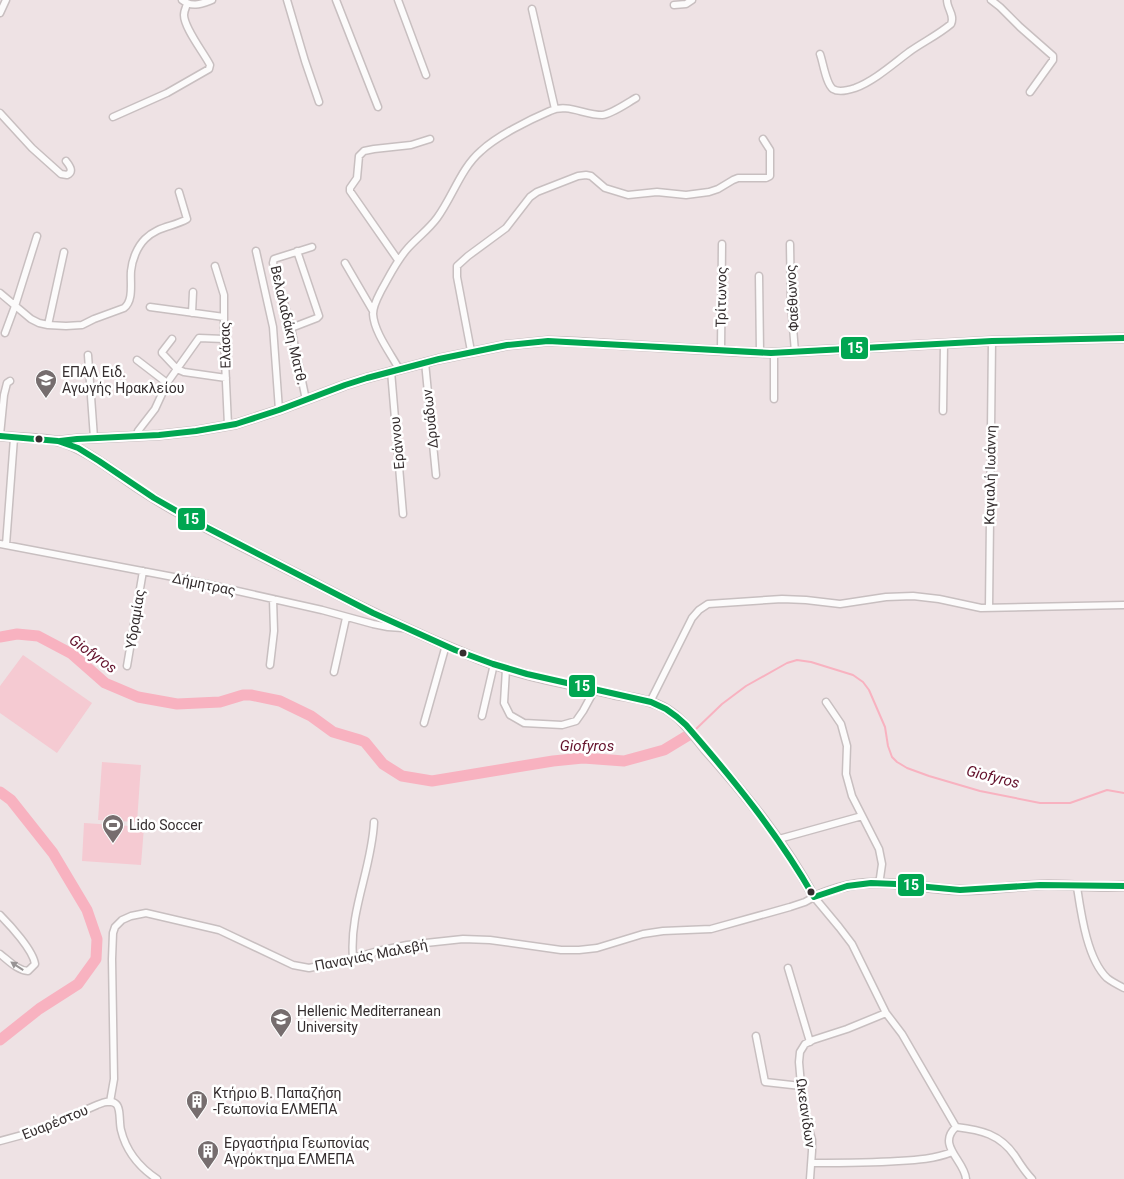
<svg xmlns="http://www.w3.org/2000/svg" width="1124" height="1179" viewBox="0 0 1124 1179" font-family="Roboto,sans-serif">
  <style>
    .green { fill: #f5cad2 }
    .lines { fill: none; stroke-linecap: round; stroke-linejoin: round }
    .stream { stroke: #f8b2c0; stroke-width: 2 }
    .river { stroke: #f8b2c0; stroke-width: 11 }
    .street-casing { stroke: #c8bfc0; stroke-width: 9 }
    .secondary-casing { stroke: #c8bfc0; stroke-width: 11 }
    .street { stroke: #fcfbfb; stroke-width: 6 }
    .secondary { stroke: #fbf6f8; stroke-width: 9 }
    .bus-1-casing { stroke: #fff; stroke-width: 10 }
    .bus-1 { stroke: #00a651; stroke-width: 6 }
    .oneway { fill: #989495 }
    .bus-dot { fill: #352e2f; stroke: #fff; stroke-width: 2 }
    .labels { text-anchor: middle; stroke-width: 5; stroke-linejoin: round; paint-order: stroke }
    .street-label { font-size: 14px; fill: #352e2f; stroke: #fff }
    .poi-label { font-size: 14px; fill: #352e2f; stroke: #fff; text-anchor: start }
    .water-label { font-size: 15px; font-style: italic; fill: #64122c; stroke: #fff }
    .line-badge { stroke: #fff; stroke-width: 2 }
    .badge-label { font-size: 14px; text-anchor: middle; font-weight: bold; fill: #fff }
  </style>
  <rect width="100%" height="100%" fill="#eee2e4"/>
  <path class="green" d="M23,655L92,703L57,753L0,713V686Z
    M102,762L141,765L137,822L98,820Z
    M84,823L144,827L141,865L82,861Z"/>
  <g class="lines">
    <path class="stream" d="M695,730L722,704L746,686L787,663L797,660L811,662L853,675L863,682L869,690L885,727L888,746L892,757L897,762L907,768L929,776L980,791L1040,803H1070L1107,790L1124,793"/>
    <path class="river" d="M0,637L17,634L38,636L72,654L105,683L138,697L177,704L220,702L243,695H251L280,701L311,716L333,732L360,740L365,742L383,764L402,776L432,781L553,761L583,758L624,761L664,750L692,733
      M0,792L11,800L53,853L87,910L97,939L96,959L78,984L39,1009L0,1040"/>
    <g class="street-casing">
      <path id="street" d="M182,0C192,8 201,4 212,0
        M287,0L305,61L319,102
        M336,0L378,107
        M398,0L426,75
        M991,0L1000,7L1020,27L1053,56V60L1030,92
        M674,5L686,4L692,0
        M532,9L555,109
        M0,13L6,0
        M820,54C823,62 826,84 833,89C839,93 849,90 855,88C874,81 893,64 909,52C923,42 938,35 951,24C955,15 947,9 947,0
        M0,113L32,148L61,174L67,175C74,172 70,166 66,161
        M113,117L167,93L209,69L210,65C204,53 184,28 184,15C184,11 186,7 187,4
        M790,244L791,303L795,352
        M256,251L273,327L279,410
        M398,260L350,191V188L357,178L359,156L364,151L374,149L411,145L430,139
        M345,263L373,311
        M215,266L224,295V339L228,425
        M759,276L760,352
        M0,293L31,319L39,323L48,325L66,326L82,325L94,319L124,308C134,300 130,283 131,271C132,260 137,247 145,239C158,226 173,227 187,219L179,192
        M150,307L224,317
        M192,313L193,292
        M48,325L64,252
        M291,328L317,318L319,316L297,251
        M5,333L15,306L37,236
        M172,339L162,352V353L177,369L184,372L226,378
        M471,351L457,277V266L468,256L506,228L530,197L537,192L578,176L586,175L591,176L605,188L628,195L657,192L686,195L709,192L718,189L733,180L738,178H766L770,176V150L763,139
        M721,351L722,244
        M774,353V399
        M88,355L94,438
        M137,360L167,383
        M425,362L436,475
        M399,369C391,354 374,332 373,314C373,305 378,297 382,289C390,275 397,260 408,248C418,237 429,229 437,218C453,196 461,168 481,151C497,136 529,120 550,111C567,103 584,115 602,115C612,114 627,103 636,98
        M391,371L403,514
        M306,400L291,328L273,263L274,259L277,258L312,247
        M943,411L944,344
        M0,435L4,395L7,383L10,381
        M137,436L138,431L155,409L167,383L199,338L224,339
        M0,544L184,579L322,610L373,624L388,627L403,628
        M6,545L14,438
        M989,608L992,341
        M270,665L274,631L273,599
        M127,666L143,571
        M506,669L504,703L510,715L524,723L562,725L576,721L583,711L595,689
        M334,672L346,618
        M650,702L692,618L699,610L708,604L782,599L806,600L840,604L886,597L913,596L939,599L981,608L1124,605
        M826,702L841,724L847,746L846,774L852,796L879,849L882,864L880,878L878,883
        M482,716L494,664
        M424,723L446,645
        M779,839L862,816
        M1077,887C1081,913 1087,959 1107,978C1112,982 1118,985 1124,988
        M0,915C10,925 33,950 35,964L28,971C17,970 9,961 0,954
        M353,958C349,911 372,868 374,822
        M788,968L810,1042
        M756,1036L765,1082L801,1086
        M110,1102L114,1079L112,959L113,933L115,927L122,920L131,916L146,913L219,930L293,965L309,968L343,961L378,951L407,945L463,939L490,940L561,950H579L597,948L643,934L663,931L711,929L790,907L805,902L814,897L839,927L852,944L886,1013L902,1034L956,1127
        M0,1141L37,1131L97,1105C102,1103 110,1099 116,1104C121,1108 119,1123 121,1130C126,1151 139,1167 157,1179
        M812,1163C840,1163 869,1163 898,1161C916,1160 935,1159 952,1152
        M810,1179L812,1151V1140L803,1108L799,1062L800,1052L805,1044L813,1040L847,1029L886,1013
        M966,1179C965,1161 936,1145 956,1127C981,1130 1000,1134 1015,1156C1020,1164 1025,1172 1032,1179"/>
    </g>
    <g class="secondary-casing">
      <path id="secondary" d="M0,436C18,438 41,438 58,441C82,446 117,474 138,488C159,502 182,515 205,527C241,546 277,564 313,582C366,610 421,636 476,658C520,676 567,683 613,694C632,698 656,700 672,713C685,722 695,737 705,749C746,795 785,843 814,897C828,891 843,886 858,884C892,880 926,889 960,890C987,890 1013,886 1040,885C1068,884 1096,888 1124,886
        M59,441L77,439L159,435L196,431L236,424L279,410L345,385L367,378L439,359L507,345L548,341L574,342L745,352L771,353L992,341L1124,338"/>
    </g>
    <use href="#street" class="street"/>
    <use href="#secondary" class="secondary"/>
    <g class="bus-1-casing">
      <path id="bus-1" d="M0,436L58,441L78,448L99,461L154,498L196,522L373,613L455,650L493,664L527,674L651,702L666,709L677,717L686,725C733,779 778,834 814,897L847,886L871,883L896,884L960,890L1040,885L1124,886
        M60,441L77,439L159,435L196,431L236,424L279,410L345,385L367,378L439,359L507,345L548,341L771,353L992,341L1124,338"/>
    </g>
    <use href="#bus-1" class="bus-1"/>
  </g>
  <defs><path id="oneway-solid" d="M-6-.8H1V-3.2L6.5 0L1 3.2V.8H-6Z" transform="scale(1.25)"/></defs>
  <use class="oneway" href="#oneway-solid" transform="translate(17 966) rotate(-147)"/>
  <defs>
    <g id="school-pin" transform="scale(1.125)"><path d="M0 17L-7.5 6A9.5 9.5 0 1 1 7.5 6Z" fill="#766d6e" stroke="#fff"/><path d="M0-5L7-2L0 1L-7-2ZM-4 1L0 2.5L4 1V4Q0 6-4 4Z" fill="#fff"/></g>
    <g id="stadium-pin" transform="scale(1.125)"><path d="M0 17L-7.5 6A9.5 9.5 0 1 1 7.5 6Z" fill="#766d6e" stroke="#fff"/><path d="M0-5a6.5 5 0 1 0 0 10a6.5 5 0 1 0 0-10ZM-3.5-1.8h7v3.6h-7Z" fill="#fff"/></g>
    <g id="university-pin" transform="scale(1.125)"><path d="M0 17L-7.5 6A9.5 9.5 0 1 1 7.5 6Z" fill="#766d6e" stroke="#fff"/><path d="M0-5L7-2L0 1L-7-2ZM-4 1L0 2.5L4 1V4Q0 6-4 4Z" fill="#fff"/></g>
    <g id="building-pin" transform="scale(1.125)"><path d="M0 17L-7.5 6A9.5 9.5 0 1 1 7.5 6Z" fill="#766d6e" stroke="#fff"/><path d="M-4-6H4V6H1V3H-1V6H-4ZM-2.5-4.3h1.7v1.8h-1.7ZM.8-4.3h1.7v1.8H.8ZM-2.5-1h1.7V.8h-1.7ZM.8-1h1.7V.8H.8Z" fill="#fff"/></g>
  </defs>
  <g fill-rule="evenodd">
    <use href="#school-pin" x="46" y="380"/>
    <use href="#stadium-pin" x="113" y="825"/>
    <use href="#university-pin" x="281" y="1019"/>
    <use href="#building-pin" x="197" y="1101"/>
    <use href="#building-pin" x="208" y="1151"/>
  </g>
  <g class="bus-dot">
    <circle cx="39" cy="439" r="4.5"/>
    <circle cx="463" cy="653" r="4.5"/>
    <circle cx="811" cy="892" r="4.5"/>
  </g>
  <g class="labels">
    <g class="street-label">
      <text transform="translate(721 297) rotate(-89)" y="5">Τρίτωνος</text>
      <text transform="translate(792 298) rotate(-93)" y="5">Φαέθωνος</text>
      <text transform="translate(289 325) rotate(77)" y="5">Βελαλαδάκη Ματθ.</text>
      <text transform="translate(225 345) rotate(-91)" y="5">Ελάσας</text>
      <text transform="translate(430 419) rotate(-96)" y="5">Δρυάδων</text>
      <text transform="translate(397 443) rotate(-95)" y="5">Εράννου</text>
      <text transform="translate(990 475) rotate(-89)" y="5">Καγιαλή Ιωάννη</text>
      <text transform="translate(204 584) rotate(12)" y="5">Δήμητρας</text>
      <text transform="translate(135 619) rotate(-81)" y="5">Υδραμίας</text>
      <text transform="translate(371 955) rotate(-11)" y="5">Παναγιάς Μαλεβή</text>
      <text transform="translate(806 1113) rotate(82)" y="5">Ωκεανίδων</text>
      <text transform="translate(55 1122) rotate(-22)" y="5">Ευαρέστου</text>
    </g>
    <g class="poi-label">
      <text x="62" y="377">ΕΠΑΛ Ειδ.<tspan x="62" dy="16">Αγωγής Ηρακλείου</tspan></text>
      <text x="129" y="830">Lido Soccer</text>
      <text x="297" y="1016">Hellenic Mediterranean<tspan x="297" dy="16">University</tspan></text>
      <text x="213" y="1098">Κτήριο Β. Παπαζήση<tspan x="213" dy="16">-Γεωπονία ΕΛΜΕΠΑ</tspan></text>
      <text x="224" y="1148">Εργαστήρια Γεωπονίας<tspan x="224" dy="16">Αγρόκτημα ΕΛΜΕΠΑ</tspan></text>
    </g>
    <g class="water-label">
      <text transform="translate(93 654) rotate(36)" y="5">Giofyros</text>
      <text x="587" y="751">Giofyros</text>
      <text transform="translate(993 777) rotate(14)" y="5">Giofyros</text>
    </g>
  </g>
  <g class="line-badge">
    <rect x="840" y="336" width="29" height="24" rx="5" fill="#00a651"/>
    <rect x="177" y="507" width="29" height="24" rx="5" fill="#00a651"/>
    <rect x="568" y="674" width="28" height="24" rx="5" fill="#00a651"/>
    <rect x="897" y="873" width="28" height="24" rx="5" fill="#00a651"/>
  </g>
  <g class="badge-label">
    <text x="855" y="353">15</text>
    <text x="191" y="524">15</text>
    <text x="582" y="691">15</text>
    <text x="911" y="890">15</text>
  </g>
</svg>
